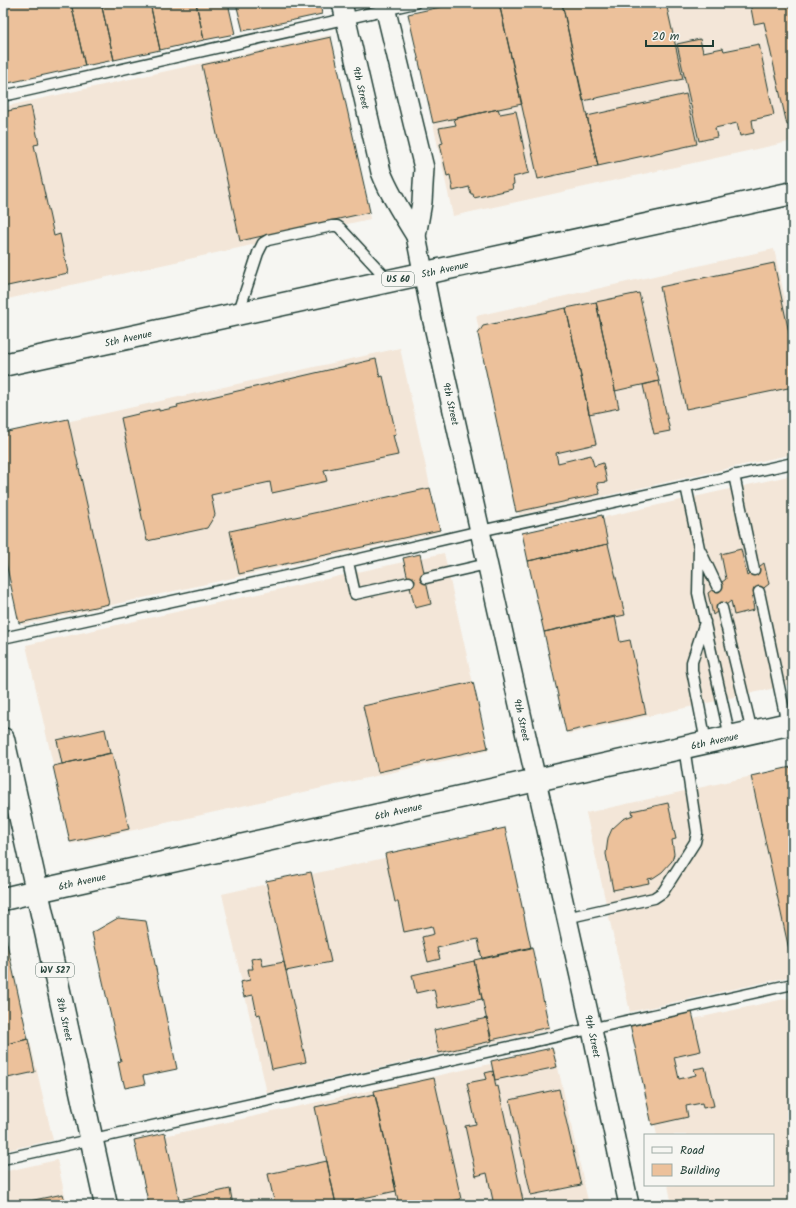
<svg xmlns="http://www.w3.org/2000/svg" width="796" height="1208" viewBox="0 0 796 1208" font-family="Kalam,sans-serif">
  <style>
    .built { fill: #f3e6d8 }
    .building { fill: #ecc19b; stroke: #1f3d34 }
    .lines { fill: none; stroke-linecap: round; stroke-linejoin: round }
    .service-casing { stroke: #1f3d34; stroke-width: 13 }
    .minor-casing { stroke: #1f3d34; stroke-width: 22 }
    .tertiary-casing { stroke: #1f3d34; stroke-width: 25 }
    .secondary-casing { stroke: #1f3d34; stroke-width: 25 }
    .primary-casing { stroke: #1f3d34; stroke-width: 25 }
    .service { stroke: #f6f6f2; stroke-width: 10 }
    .minor { stroke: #f6f6f2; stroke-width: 19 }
    .tertiary { stroke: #f6f6f2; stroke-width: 22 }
    .secondary { stroke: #f6f6f2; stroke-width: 22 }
    .primary { stroke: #f6f6f2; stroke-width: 22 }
    .labels { text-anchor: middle; stroke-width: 3; stroke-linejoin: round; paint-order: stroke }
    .shield { fill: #f6f6f2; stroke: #60746d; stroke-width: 1 }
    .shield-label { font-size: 9px; font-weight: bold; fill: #1f3d34 }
    .street-label { font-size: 10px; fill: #1f3d34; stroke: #f6f6f2 }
  </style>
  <rect width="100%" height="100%" fill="#f6f6f2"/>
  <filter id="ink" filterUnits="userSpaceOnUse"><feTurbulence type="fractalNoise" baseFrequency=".025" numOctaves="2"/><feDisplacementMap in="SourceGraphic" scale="8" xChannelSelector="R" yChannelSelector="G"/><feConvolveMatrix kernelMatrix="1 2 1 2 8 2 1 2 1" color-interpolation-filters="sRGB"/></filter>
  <g filter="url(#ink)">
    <path class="built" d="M473,3H793V141L453,216L410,17Z
      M330,35L370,219L3,300V107Z
      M774,249L793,335V454L519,515L476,316Z
      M400,348L440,532L22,625L3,539V436Z
      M793,475V684L568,734L524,535Z
      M444,553L488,751L71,844L26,645Z
      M793,767V976L630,1012L586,813Z
      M506,831L550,1030L267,1093L222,894Z
      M793,997V1205H672L668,1185H773V1135H657L634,1032Z
      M30,1041L53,1140L3,1151V1047Z
      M554,1050L589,1205H150L137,1142Z
      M57,1160L67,1205H3V1172Z"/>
    <path class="building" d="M3,3H71L85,66L4,84L3,78Z
      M71,3H101L114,60L85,66Z
      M101,3H150L160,50L114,60Z
      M150,3H196L204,40L160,50Z
      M196,3H228L235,34L204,40Z
      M236,3H320L322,14L243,31Z
      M459,3H499L522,104L433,123L408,14Z
      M499,3H562L598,166L538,179Z
      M562,3H666L683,79L583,101Z
      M750,3H793V124L787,125L764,22L754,24Z
      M331,37L370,212L240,241L202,65Z
      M700,39L703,52L723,48L724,51L759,44L774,115L752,120L754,133L740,136L737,123L715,128L717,137L699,141L677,44Z
      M686,94L697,144L598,166L587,116Z
      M31,106L39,144L34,145L54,236L60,234L68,273L3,287V112Z
      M498,109L500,114L516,111L529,173L513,177L514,184L512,185L513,189L474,198L473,194H471L469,187L453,191L450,175L447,176L440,144L443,143L439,128L456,125L454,119Z
      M774,263L793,351V387L686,409L660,287Z
      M639,293L659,381L615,391L596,302Z
      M596,302L619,408L589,414L566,308Z
      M566,308L596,444L556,453L558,463L591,455L594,466L603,463L607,482L597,483L600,494L516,512L478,334L483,326Z
      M376,359L380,377L383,376L396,434L393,435L398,455L324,470L327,481L272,493L270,482L211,495L215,515L207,528L147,541L121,418L159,409V411L178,407L177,405Z
      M659,381L670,431L654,434L643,385Z
      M68,419L109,604L19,623L3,549V433Z
      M430,488L440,530L239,574L230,531Z
      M602,515L608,544L528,561L522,533Z
      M608,544L625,615L544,632L528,561Z
      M741,549L747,576L764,563L769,584L752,597L754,610L734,615L731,601L713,615L708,593L726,579L721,554Z
      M420,554L431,604L415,608L403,558Z
      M615,616L620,642L630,640L646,714L566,732L544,632Z
      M473,682L488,748L378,772L363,706Z
      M105,729L110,753L62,764L57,740Z
      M112,753L129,829L70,842L53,766Z
      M791,767L793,775V968L751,776Z
      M668,803L676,839L672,840L674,854L672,861L662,872L653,878L648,879L649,883L613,890L606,854L608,838L612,829L623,819L633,815L632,811Z
      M505,828L531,948L482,959L478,939L437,948L440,959L428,962L422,937L434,934L432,926L404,932L398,902H395L385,854Z
      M311,872L331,962L286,971L266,881Z
      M118,918L146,921L177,1069L143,1076L145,1084L125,1088L123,1080L122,1081L118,1062L121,1061L92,933Z
      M6,939L28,1039L3,1045V940Z
      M532,947L549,1027L491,1040L474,960Z
      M261,957L263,966L284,962L306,1062L272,1069L260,1014L257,1015L253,995L244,997L240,982L250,980L248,969H253L251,959Z
      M474,961L482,999L438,1008L434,989L416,993L412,975Z
      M692,1012L701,1051L674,1057L679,1079L696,1075L694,1069L705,1067L714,1106L703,1108L702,1103L686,1106L688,1117L652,1125L630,1024L640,1022V1024Z
      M487,1018L492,1041L439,1053L434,1030Z
      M28,1039L35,1072L3,1079V1045Z
      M552,1048L557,1067L495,1080L491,1061Z
      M493,1071L496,1087L498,1086L524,1205H494L487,1173L476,1176L465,1126L476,1124L467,1083L487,1079L485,1073Z
      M434,1078L461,1199L432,1205H399L374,1091Z
      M559,1089L581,1185L531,1195L510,1100Z
      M375,1094L396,1191L336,1204L315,1107Z
      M165,1133L179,1200L230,1189L233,1205H149L134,1140Z
      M327,1161L336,1205H275L268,1174Z
      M63,1194L66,1205H10Z"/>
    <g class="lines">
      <g class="service-casing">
        <path id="service" d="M3,96L415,3
          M238,314L258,253L263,243L268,240L332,226H337L340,228L389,281
          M734,475L754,570
          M686,486L699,548L698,593L730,737
          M700,550L717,586
          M348,562L355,594L409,582
          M426,578L487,564
          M759,592L787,724
          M722,608L752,732
          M705,622L692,662V670L706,742
          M3,638L291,575L480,531L793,463
          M566,918L654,898L663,892L695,842L697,833L684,747
          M3,1159L793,984"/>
      </g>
      <g class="minor-casing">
        <g id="minor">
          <path id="s1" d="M342,3L381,172C390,195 403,215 416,236"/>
          <path id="s2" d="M384,3L424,168L422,202L416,236L432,317L592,1030L629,1205"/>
        </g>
      </g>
      <g class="tertiary-casing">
        <g id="tertiary">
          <path id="s3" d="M37,891L793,723"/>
        </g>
      </g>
      <g class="secondary-casing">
        <path id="secondary" d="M3,739L37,891"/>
      </g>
      <g class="primary-casing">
        <g id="primary">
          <path id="s4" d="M3,365L793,193"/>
          <path id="s5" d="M3,899L37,891L106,1205"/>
        </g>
      </g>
      <use href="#service" class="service"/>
      <use href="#minor" class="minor"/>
      <use href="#tertiary" class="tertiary"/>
      <use href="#secondary" class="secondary"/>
      <use href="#primary" class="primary"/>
    </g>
  </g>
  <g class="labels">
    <g class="shield">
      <rect x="382" y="272" width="32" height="14" rx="3"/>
      <rect x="36" y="963" width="38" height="14" rx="3"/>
    </g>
    <g class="shield-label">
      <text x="398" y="282">US 60</text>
      <text x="55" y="973">WV 527</text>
    </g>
    <g class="street-label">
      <text dy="4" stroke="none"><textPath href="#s1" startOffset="87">9th Street</textPath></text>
      <text dy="4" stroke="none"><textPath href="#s4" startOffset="452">5th Avenue</textPath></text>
      <text dy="4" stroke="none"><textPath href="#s4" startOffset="128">5th Avenue</textPath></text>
      <text dy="4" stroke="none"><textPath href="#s2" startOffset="410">9th Street</textPath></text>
      <text dy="4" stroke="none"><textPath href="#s2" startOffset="734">9th Street</textPath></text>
      <text dy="4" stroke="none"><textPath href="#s3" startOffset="694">6th Avenue</textPath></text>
      <text dy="4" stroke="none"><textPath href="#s3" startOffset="370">6th Avenue</textPath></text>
      <text dy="4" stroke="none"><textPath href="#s3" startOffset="46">6th Avenue</textPath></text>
      <text dy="4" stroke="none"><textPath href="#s5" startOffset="166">8th Street</textPath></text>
      <text dy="4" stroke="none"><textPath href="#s2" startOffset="1058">9th Street</textPath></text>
    </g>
  </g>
  <rect width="796" height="1208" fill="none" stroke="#f6f6f2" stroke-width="16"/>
  <rect x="8" y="8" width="780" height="1192" fill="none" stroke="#1f3d34" stroke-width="1.5" filter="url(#ink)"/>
  <rect x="644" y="1134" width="130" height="52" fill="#f6f6f2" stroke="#a0aca6"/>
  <rect x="652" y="1147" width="20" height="6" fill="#f6f6f2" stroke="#a0aca6"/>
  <text x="680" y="1154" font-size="12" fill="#1f3d34">Road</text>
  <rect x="652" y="1164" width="20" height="12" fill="#ecc19b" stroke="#a0aca6"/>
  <text x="680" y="1174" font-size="12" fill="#1f3d34">Building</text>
  <path d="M646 40v6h67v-6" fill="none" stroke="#1f3d34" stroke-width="2"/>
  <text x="652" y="40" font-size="12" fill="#1f3d34" stroke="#f6f6f2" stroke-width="3" paint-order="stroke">20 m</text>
</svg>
